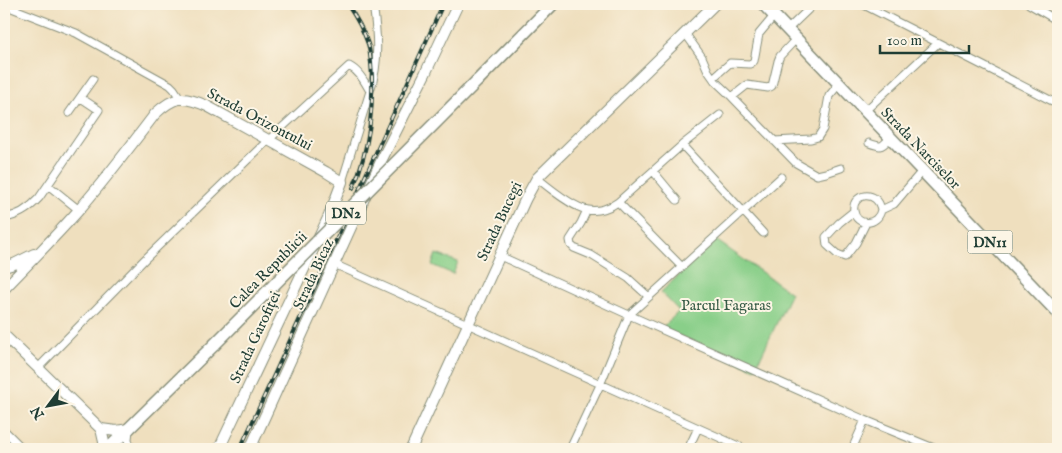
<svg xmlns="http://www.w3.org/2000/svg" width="1062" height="453" viewBox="0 0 1062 453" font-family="'IM FELL English',serif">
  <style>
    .green { fill: #89cf89; stroke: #54865e }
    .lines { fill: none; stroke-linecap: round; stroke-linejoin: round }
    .street-casing { stroke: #878e79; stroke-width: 9 }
    .secondary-casing { stroke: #878e79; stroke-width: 12 }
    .primary-casing { stroke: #878e79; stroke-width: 14 }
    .street { stroke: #fff; stroke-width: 7 }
    .secondary { stroke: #fff; stroke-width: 10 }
    .primary { stroke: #fff; stroke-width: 11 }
    .rail-casing { stroke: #1f3d34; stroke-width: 4 }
    .rail { stroke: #fcf5e5; stroke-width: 2; stroke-dasharray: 5.5; stroke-linecap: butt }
    .primary-bridge-casing { stroke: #878e79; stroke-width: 14; stroke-linecap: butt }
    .primary-bridge { stroke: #fff; stroke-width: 11 }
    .labels { text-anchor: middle; stroke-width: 4; stroke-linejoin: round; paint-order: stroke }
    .shield { fill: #fcf5e5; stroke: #617469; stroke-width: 1 }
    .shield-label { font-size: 14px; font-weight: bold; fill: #1f3d34 }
    .street-label { font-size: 15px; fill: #1f3d34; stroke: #fcf5e5 }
    .park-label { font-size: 15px; fill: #345a45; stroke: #fcf5e5 }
  </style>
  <rect width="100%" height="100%" fill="#fcf5e5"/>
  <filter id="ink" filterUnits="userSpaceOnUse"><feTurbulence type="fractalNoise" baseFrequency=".02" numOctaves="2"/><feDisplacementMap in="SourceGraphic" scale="10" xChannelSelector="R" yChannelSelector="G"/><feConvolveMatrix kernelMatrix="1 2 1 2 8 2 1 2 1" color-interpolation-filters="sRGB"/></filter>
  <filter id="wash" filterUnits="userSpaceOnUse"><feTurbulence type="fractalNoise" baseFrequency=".0096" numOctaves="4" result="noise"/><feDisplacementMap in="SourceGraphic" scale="20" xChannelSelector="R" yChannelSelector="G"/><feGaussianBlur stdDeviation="1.12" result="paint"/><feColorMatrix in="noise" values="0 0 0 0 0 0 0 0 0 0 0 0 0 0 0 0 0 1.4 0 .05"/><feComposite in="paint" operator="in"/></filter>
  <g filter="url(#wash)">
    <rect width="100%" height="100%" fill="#efdfbe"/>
    <path class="green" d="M716,240L791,293L755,369L662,328L679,311L661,292Z
      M436,254L458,262L453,274L432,265Z"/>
  </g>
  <g filter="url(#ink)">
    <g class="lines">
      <g class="street-casing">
        <path id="street" d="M862,4L1058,104
          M1029,4L1058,21
          M4,5L76,33L170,85L174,89L180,98
          M787,30L814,4
          M685,33L702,57L708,71L715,81L732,97L796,163L817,175L826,173L841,168
          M713,78L730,63L750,64L754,61L759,34L774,16
          M370,91C380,63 377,32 373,4
          M732,97L747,85L768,88L772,86L778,61L780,56L796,39
          M865,111L938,43
          M69,113L93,79
          M774,141L811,139L818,137L823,129L829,96L839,84
          M869,143C883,148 881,147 891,137
          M682,145L763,233
          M653,171L677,200
          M537,178C548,187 573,208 588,210C598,212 610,208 618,202L682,145L720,115
          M48,185L79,210
          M618,202L682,267
          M587,210L581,223L570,240L571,245L574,248L591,255L628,278L649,297
          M881,210C878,189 851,193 854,211C856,227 878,226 881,210L894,204L922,171
          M854,211L839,223L826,237L827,245L837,254L845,257L856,243L866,223
          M4,218C18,216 29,209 39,198L99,110L81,98
          M500,256L629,315L865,420L936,449
          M334,264L745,449
          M38,368L144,260L262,146L349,66C359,71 364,81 370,91L342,182
          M4,430L23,449
          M129,430L128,439L130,449
          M570,449L600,385L629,315L781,177
          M688,449L698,428
          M852,449L865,420"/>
      </g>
      <g class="secondary-casing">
        <path id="secondary" d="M4,267L14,264L34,254
          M4,289C29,263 54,238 78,211C105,180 130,147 155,114C174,96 183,95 207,106L326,172L342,182L329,216L219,449
          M4,335L101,429
          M101,429L116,431L129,429
          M101,429L104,442V449
          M250,449L382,159L425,74L458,4
          M411,449L526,198L537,178L715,4"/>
      </g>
      <g class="primary-casing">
        <path id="primary" d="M763,4L1058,313
          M477,81L553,4
          M108,449L214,345"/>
      </g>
      <use href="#street" class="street"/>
      <use href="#secondary" class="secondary"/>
      <use href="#primary" class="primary"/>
      <g class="rail-casing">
        <path id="rail" d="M347,4C356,17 363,29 368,44C370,50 370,57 371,63C375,104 369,150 353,188
          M240,449L350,210L443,4"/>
      </g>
      <use href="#rail" class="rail"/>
      <g class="primary-bridge-casing">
        <path id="primary-bridge" d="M214,345L477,81"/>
      </g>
      <use href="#primary-bridge" class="primary-bridge"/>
    </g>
  </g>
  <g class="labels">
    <g class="shield">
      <rect x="326" y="201.5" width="40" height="23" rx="4"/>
      <rect x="967.5" y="230.5" width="45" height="23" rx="4"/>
    </g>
    <g class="shield-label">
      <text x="346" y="218">DN2</text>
      <text x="990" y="247">DN11</text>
    </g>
    <g class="street-label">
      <text transform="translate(260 119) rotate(28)" y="5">Strada Orizontului</text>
      <text transform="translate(921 148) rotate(46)" y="5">Strada Narciselor</text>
      <text transform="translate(499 221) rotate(-65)" y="5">Strada Bucegi</text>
      <text transform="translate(268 270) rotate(-45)" y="5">Calea Republicii</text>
      <text transform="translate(313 274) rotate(-65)" y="5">Strada Bicaz</text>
      <text transform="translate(255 337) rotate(-65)" y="5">Strada Garofiței</text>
    </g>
    <g class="park-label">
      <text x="726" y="310">Parcul Fagaras</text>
    </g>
  </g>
  <rect width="1062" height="453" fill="none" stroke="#fcf5e5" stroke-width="20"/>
  <g transform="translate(48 406) rotate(238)" stroke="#fcf5e5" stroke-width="4" paint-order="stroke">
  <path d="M0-4L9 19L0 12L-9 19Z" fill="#1f3d34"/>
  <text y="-8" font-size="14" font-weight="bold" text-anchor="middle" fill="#1f3d34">N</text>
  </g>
  <path d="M880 45v8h89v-8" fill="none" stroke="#1f3d34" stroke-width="2.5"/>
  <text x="887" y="45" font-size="15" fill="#1f3d34" stroke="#fcf5e5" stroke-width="4" paint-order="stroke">100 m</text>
</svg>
